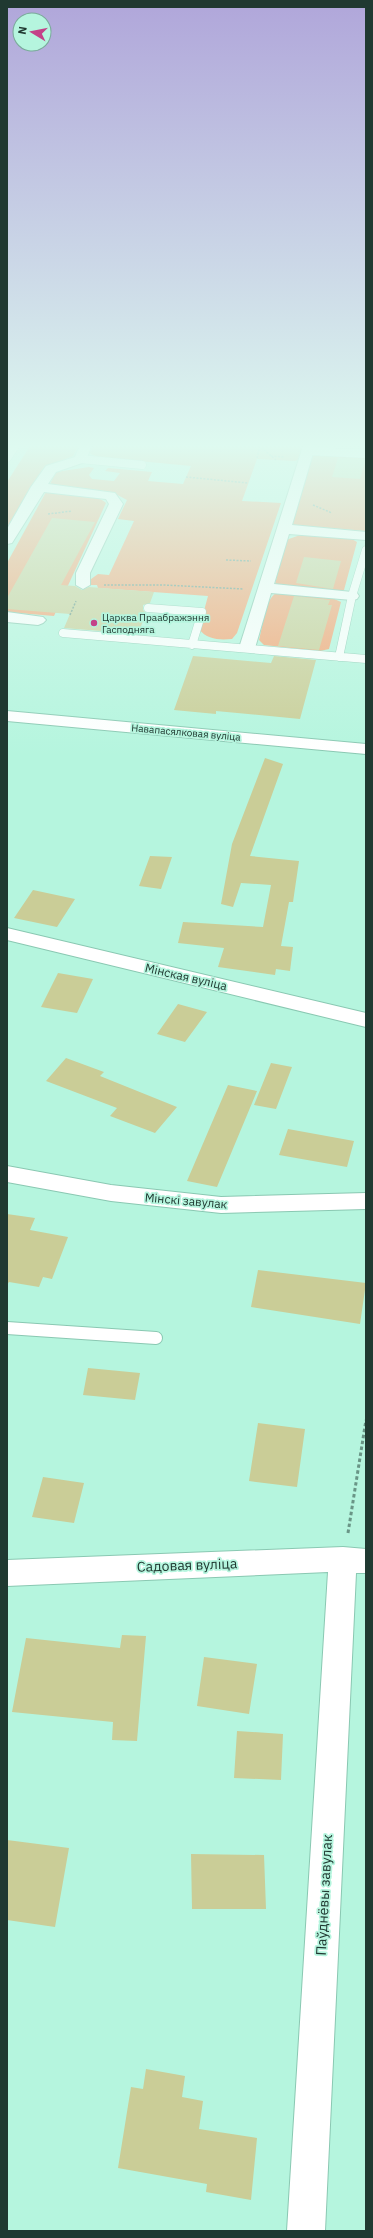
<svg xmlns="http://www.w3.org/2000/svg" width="373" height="2238" viewBox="0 0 373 2238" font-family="'IBM Plex Sans',sans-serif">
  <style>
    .green { fill: #f6a372 }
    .building { fill: #cacd97 }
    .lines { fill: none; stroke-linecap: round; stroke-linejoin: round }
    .service-far1-casing { stroke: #8ac8b2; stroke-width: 9 }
    .service-casing { stroke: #8ac8b2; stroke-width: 14 }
    .minor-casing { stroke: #8ac8b2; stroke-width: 2 }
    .path-far1 { stroke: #699586; stroke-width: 1.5; stroke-dasharray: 2 1.5; stroke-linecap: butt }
    .path { stroke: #699586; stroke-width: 3; stroke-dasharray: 3.5 2.5; stroke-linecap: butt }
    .service-far1 { stroke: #fff; stroke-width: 8 }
    .service { stroke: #fff; stroke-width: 12 }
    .minor { fill: #fff; fill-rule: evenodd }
    .poi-dot { fill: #c44188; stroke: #b5f5de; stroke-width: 1.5 }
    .labels { text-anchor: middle; stroke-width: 3.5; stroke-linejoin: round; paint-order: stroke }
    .far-poi-label { font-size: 10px; fill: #203931; stroke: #b5f5de; text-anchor: start }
    .far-street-label { font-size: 10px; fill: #203931; stroke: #b5f5de }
    .street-label { font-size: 12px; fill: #203931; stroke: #b5f5de }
    .near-street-label { font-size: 14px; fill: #203931; stroke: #b5f5de }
  </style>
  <rect width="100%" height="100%" fill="#b5f5de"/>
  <path class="green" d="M32,443H80L73,456L42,470L7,527V482Z
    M92,443H297L302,448L299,459L295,461L257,459L242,501L281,503L237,633L232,639C220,640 207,640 199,629L208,596L98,588L97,585H83L98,574L109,575L134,521L118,519L127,500L112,492L50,484L56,472L89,467L94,468L89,475L92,479L114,481L120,473L105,471L108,468L152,472L148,481L183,484L191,466L98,457L91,454L88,450Z
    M312,455L366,457V531L292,525Z
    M46,492C58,493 99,494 106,503L54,616L7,612V563Z
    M303,534L350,538L357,542L344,590C323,592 296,591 275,584L286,540Z
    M276,593L332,598L341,602L329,649L320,651L264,645L259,640C263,627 264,601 276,593Z"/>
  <path class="building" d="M343,443H366V449L342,447Z
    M338,458L366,459L360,479L332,477Z
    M52,518L95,522L61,585L75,586L82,590L89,587L154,592L150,603L143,605V610L146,613L138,634L64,628L70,614L7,609V598Z
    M304,557L341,561L333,589L296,583Z
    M294,596L330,600L328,605H332L319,650L278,646Z
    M193,656L271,663L274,656L316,660L300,719L216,711V714L174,710Z
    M265,758L283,764L250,856L299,861L293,902H289L281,946L293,947L290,971L276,969L275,975L218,967L224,948L178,943L183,922L263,927L271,885L241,883L233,907L221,904L232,844Z
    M150,856L172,857L161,889L139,886Z
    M33,890L75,899L57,927L14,918Z
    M58,973L93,979L77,1013L41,1007Z
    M178,1004L207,1012L185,1042L157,1034Z
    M66,1058L104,1072L100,1076L177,1107L155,1133L110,1116L117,1108L46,1081Z
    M271,1063L292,1067L276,1109L254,1105Z
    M228,1085L257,1091L217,1187L187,1181Z
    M288,1129L354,1141L347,1167L279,1155Z
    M7,1214L35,1218L30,1230L68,1237L52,1279L43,1277L39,1287L9,1282L7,1285Z
    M258,1270L366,1283L360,1324L251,1307Z
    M88,1368L140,1373L135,1400L83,1395Z
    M258,1423L305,1429L297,1487L249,1481Z
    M43,1477L84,1483L74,1523L32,1517Z
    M122,1635L146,1636L137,1741L112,1740L113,1722L12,1712L26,1638L120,1648Z
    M204,1657L257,1664L249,1714L197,1706Z
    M237,1731L283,1734L281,1780L234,1778Z
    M7,1840L69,1848L55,1927L7,1920Z
    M191,1854L264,1855L266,1909H192Z
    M146,2069L185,2076L182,2097L203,2101L199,2129L257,2138L251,2200L206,2192L207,2184L118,2168L131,2087L143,2089Z"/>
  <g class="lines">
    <g class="service-far1-casing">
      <path id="service-far1" d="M308,451L366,454
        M7,458L17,443
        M80,459L142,465
        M148,608L202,612L192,645
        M63,633L366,659
        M339,657L352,596L366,550"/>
    </g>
    <g class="service-casing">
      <path id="service" d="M7,1328L156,1338"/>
    </g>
    <g class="minor-casing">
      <path id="minor" d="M81,443H93L85,462L56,472L48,484L115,493L123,504L90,573V585L83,589L76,585V573L109,504L106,499L44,492L12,543L7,544V529L31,487L46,466L75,457Z
        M304,443H316L292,525L366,532V540L289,534L274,584L352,592L357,593L359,596L357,599L352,600L271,593L255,648L252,651H242L239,648Z
        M7,612L43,617L46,620L43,623L38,625L7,622Z
        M7,711L366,744V754L7,721Z
        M7,928L366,1013V1027L7,940Z
        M7,1166L111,1185L221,1197L366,1193V1209L221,1213L111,1201L7,1182Z
        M343,1547L366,1549V1573H356L325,2231H287L328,1572L7,1586V1560Z"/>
    </g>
    <path class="path-far1" d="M256,443L276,460
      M271,456L284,457
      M257,458L260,446
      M186,477L248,483
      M313,505L332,513
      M48,514L72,511
      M226,560L251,561
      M104,585H164L243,589
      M70,615L76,601"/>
    <path class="path" d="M348,1533L366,1420"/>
    <use href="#service-far1" class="service-far1"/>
    <use href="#service" class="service"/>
    <use href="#minor" class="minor"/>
  </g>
  <linearGradient id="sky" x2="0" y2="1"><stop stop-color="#b0a6da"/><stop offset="0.59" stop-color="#defaf0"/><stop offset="1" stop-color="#defaf0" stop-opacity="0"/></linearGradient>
  <rect width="373" height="756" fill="url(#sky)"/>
  <circle class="poi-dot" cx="94" cy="623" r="4"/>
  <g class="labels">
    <g class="far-poi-label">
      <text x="102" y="621">Царква Праабражэння<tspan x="102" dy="12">Гасподняга</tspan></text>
    </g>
    <g class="far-street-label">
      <text transform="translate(186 732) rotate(5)" y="4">Навапасялковая вуліца</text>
    </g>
    <g class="street-label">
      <text transform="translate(186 977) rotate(13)" y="4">Мінская вуліца</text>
      <text transform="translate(186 1201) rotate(5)" y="4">Мінскі завулак</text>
    </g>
    <g class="near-street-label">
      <text transform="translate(187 1565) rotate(-2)" y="5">Садовая вуліца</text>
      <text transform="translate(324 1895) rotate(-87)" y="5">Паўднёвы завулак</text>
    </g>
  </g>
  <rect width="373" height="2238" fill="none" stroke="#203931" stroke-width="16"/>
  <g transform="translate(32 32) rotate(280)"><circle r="19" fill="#b5f5de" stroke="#79aa99"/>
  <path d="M0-3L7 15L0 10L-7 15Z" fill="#c44188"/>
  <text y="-6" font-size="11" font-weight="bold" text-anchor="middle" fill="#203931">N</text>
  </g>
</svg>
